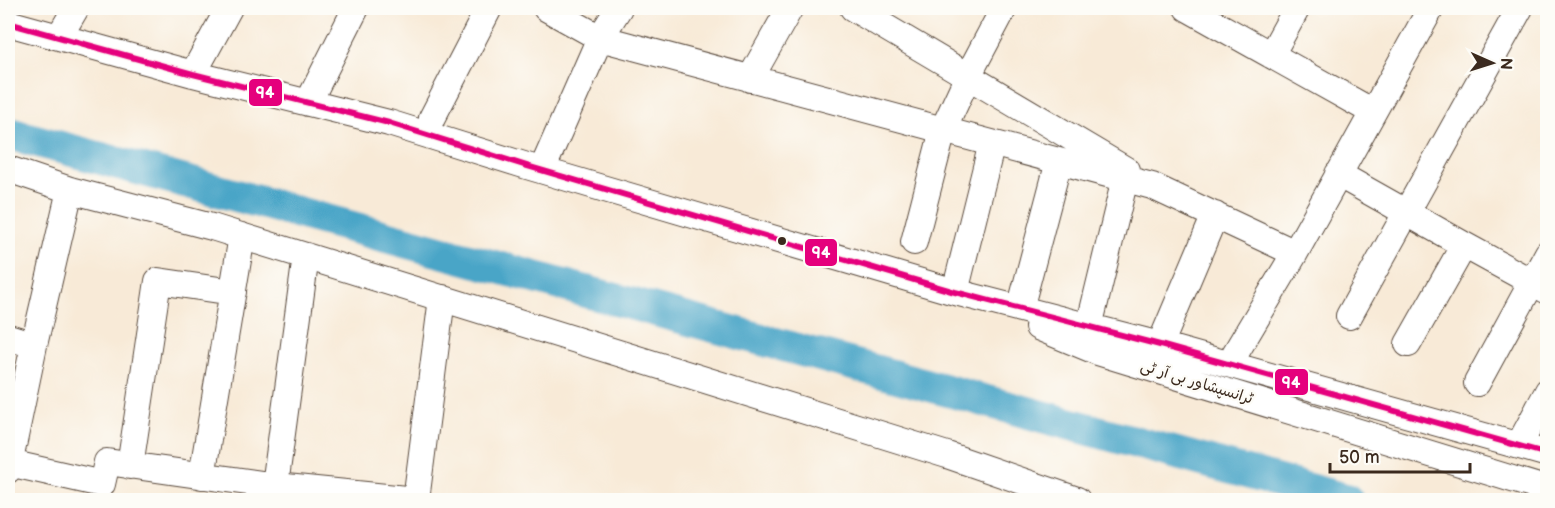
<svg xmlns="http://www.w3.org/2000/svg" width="1555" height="508" viewBox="0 0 1555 508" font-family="'Balsamiq Sans','Playpen Sans Arabic',sans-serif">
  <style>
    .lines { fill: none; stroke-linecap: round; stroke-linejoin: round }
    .river { stroke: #49a5c7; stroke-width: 33 }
    .minor-casing { stroke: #57473a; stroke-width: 28 }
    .minor { stroke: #fff; stroke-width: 26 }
    .bus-1-casing { stroke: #fdfcf7; stroke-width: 10 }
    .bus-1 { stroke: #e5007d; stroke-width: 6 }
    .bus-dot { fill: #3b2a1e; stroke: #fdfcf7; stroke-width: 2 }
    .labels { text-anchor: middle; stroke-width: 5; stroke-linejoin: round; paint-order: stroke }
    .street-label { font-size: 15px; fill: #3b2a1e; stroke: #fdfcf7 }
    .line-badge { stroke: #fdfcf7; stroke-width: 2 }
    .badge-label { font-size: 16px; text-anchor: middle; font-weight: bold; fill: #fff }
  </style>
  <rect width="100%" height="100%" fill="#fdfcf7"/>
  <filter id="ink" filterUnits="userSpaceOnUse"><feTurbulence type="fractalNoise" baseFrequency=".0167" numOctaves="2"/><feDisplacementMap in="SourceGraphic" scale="12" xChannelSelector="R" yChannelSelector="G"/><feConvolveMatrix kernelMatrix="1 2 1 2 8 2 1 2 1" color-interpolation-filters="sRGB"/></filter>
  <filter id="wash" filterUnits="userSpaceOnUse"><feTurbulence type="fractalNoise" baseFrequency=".008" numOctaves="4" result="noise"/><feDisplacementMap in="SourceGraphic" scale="24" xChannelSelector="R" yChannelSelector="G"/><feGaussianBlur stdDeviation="1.35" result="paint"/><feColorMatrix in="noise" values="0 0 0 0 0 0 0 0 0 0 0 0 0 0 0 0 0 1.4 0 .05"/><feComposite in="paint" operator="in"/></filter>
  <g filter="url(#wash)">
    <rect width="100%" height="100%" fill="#f8ead7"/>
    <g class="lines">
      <path class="river" d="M8,133L1347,500"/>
    </g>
  </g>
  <g filter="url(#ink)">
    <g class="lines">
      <g class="minor-casing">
        <path id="minor" d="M546,8L600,38L1152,186L1295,253
          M853,8L1126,170
          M1187,8L1373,112
          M8,23L193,74L389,123L527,166L955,292L1160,345L1548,454
          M59,37L76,8
          M1271,55L1297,8
          M193,74L229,8
          M750,79L790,8
          M308,103L356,8
          M432,118L489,8
          M8,169L70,190L212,227L947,455L1077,500
          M542,170L600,38L619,8
          M1338,174L1464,245L1548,291
          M914,242L943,130L968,76L1004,8
          M955,292L992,143
          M1020,309L1059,161
          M1349,316L1520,8
          M1038,327L1098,352L1548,490
          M1089,327L1125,179
          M8,337L34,345
          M1408,344L1464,245
          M1160,345L1215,215
          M1229,364L1295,253L1431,8
          M1477,383L1548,253
          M1519,445L1548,391
          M9,463L102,484L107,462L276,486L416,500
          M130,466L158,281L233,292
          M8,470L34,345L70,190
          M202,476L242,236
          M273,500L306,256
          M416,500L442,298"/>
      </g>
      <use href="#minor" class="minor"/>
      <g class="bus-1-casing">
        <path id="bus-1" d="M8,23L193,74L389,123L527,166L955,292L1160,345L1548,454"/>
      </g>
      <use href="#bus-1" class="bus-1"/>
    </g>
  </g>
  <circle class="bus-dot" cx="782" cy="241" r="5"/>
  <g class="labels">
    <g class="street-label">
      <text transform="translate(1197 382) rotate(17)" y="5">ٹرانسپشاور بی آر ٹی</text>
    </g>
  </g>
  <g class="line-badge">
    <rect x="248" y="78" width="35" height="29" rx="6" fill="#e5007d"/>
    <rect x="804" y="238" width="34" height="29" rx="6" fill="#e5007d"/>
    <rect x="1274" y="368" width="35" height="28" rx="6" fill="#e5007d"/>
  </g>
  <g class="badge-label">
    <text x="265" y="98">94</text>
    <text x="821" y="258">94</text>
    <text x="1291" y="388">94</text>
  </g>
  <rect width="1555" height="508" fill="none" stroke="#fdfcf7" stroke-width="30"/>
  <g transform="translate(1492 63) rotate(93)" stroke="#fdfcf7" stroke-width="4.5" paint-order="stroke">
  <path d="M0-4.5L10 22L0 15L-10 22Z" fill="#3b2a1e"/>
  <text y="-9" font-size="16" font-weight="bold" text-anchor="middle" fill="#3b2a1e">N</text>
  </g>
  <path d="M1330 463v9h140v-9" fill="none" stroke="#3b2a1e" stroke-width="3"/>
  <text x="1339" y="463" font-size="18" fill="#3b2a1e" stroke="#fdfcf7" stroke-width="4.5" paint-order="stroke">50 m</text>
</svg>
